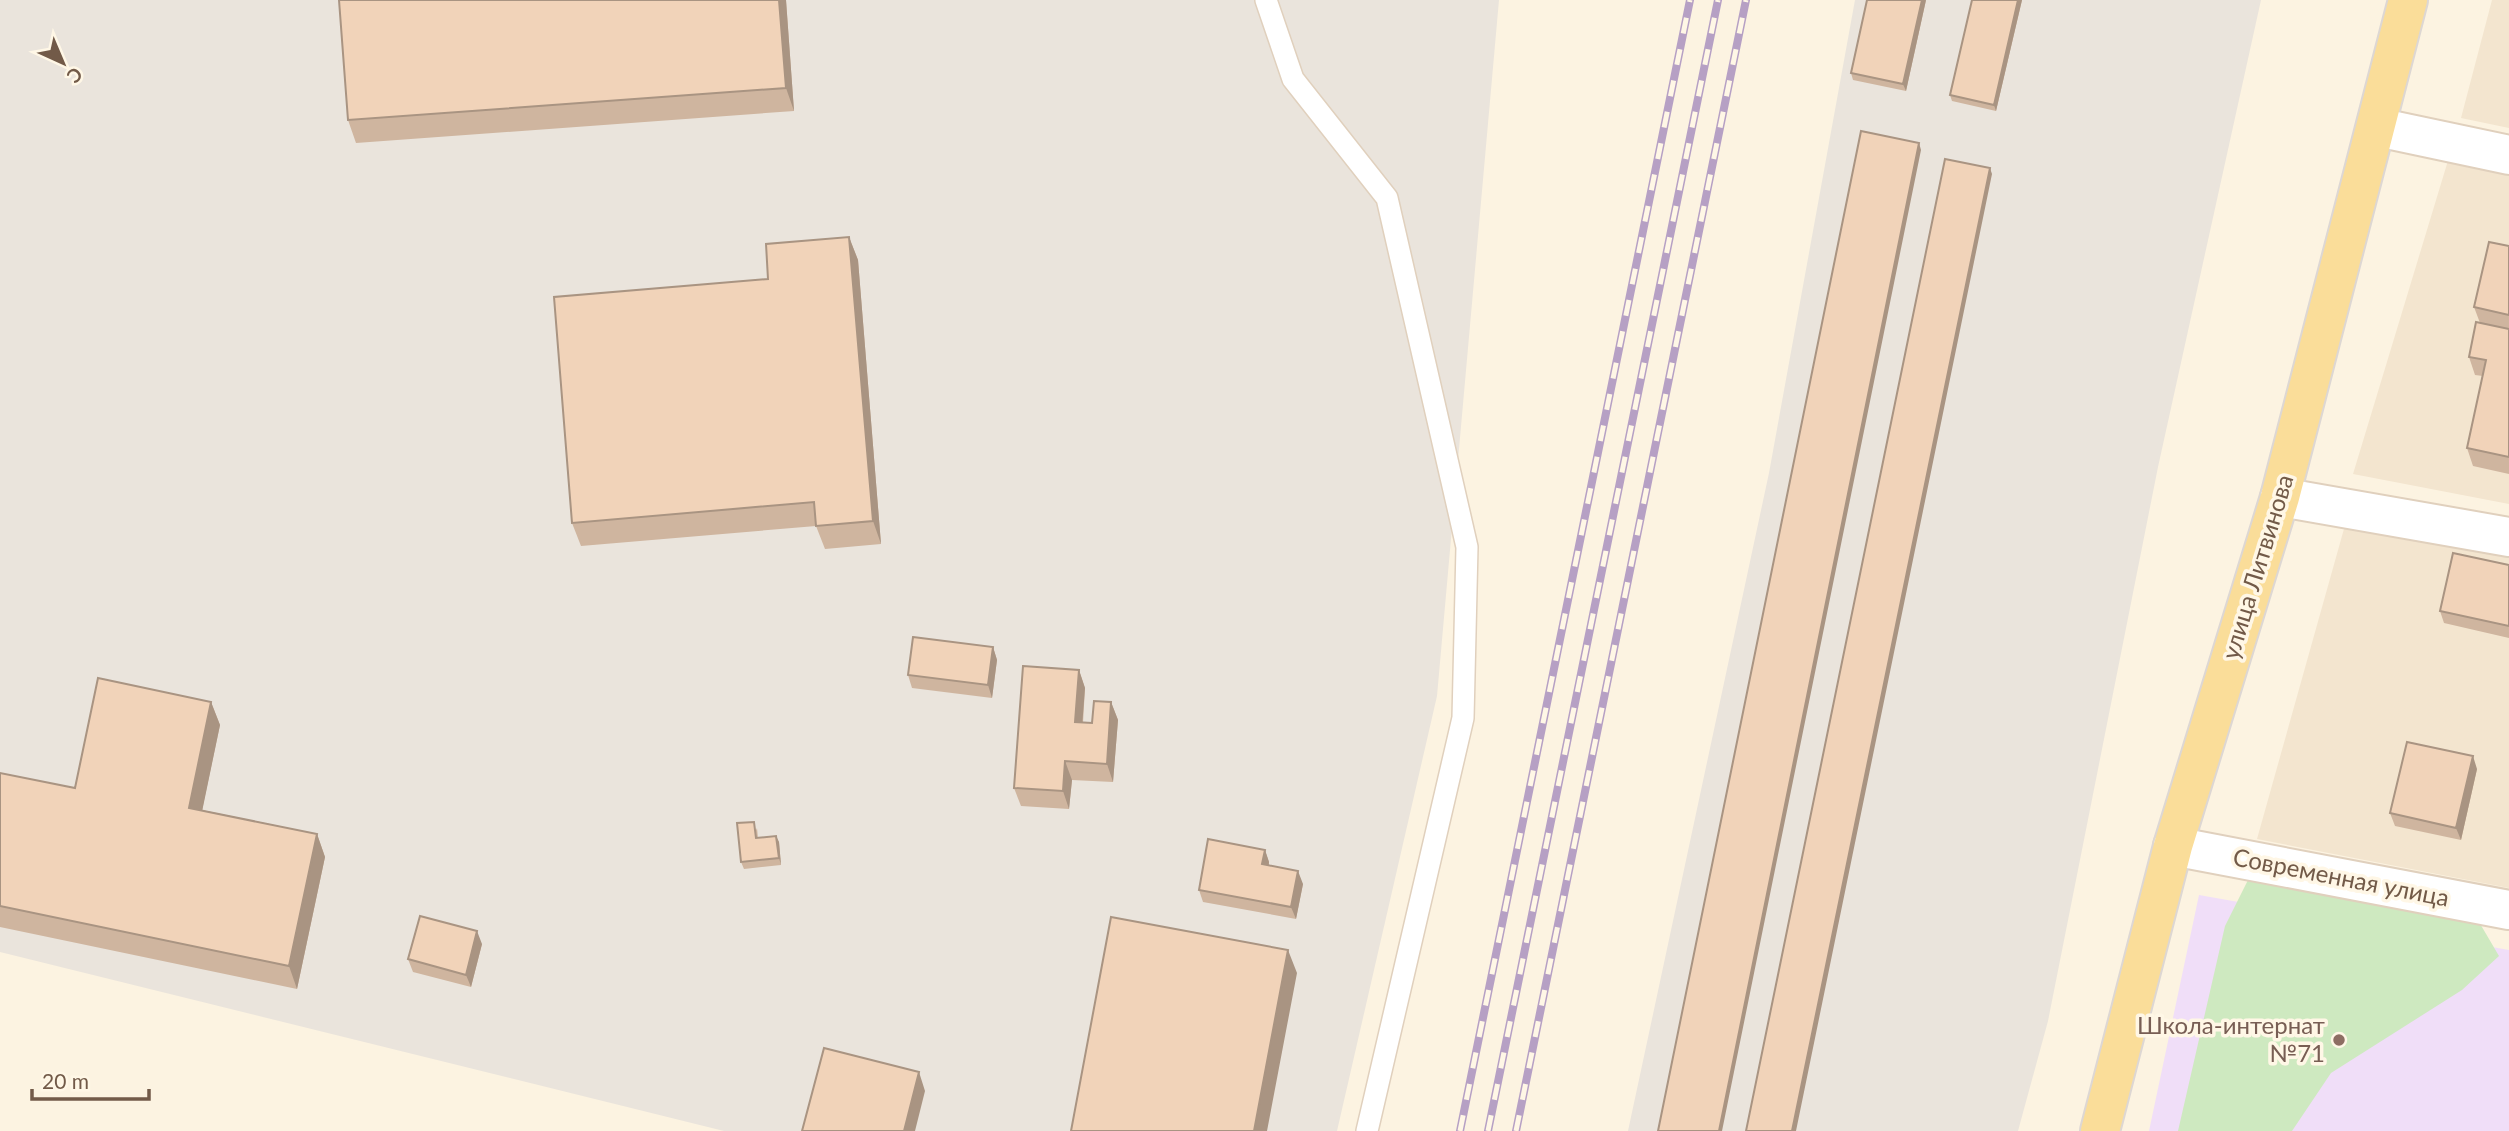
<svg xmlns="http://www.w3.org/2000/svg" width="2509" height="1131" viewBox="0 0 2509 1131" font-family="Lato,sans-serif">
  <style>
    .residential { fill: #f3e5cf }
    .industrial { fill: #eae4dc }
    .education { fill: #f0def8 }
    .green { fill: #cee9c0 }
    .lines { fill: none; stroke-linecap: round; stroke-linejoin: round }
    .lane-casing { stroke: #e0d0bd; stroke-width: 24 }
    .street-casing { stroke: #e0d0bd; stroke-width: 42 }
    .primary-casing { stroke: #ddd7d3; stroke-width: 42 }
    .lane { stroke: #fff; stroke-width: 21 }
    .street { stroke: #fff; stroke-width: 38 }
    .primary { stroke: #fadd99; stroke-width: 38 }
    .rail-casing { stroke: #b6a0c4; stroke-width: 8 }
    .rail { stroke: #fff7e6; stroke-width: 5; stroke-dasharray: 16; stroke-linecap: butt }
    .wall { fill: #cfb59f }
    .shaded-wall { fill: #a99482 }
    .building { fill: #f1d3b9; stroke: #a99482; stroke-width: 2 }
    .education-dot { fill: #8d6e63; stroke: #fff7e6; stroke-width: 2.5 }
    .labels { text-anchor: middle; stroke-width: 7; stroke-linejoin: round; paint-order: stroke }
    .street-label { font-size: 24px; fill: #725a48; stroke: #fff7e6 }
    .education-label { font-size: 24px; fill: #785e54; stroke: #fff7e6; text-anchor: end }
  </style>
  <rect width="100%" height="100%" fill="#fcf3e1"/>
  <path class="residential" d="M2492,0H2509V128L2461,118Z
    M2450,154L2509,166V504L2353,474Z
    M2349,511L2509,544V888L2257,839Z"/>
  <path class="industrial" d="M0,0H1499L1437,696L1337,1131H724L0,952Z
    M1855,0H2261L2158,467L2048,1021L2018,1131H1628L1769,473Z"/>
  <path class="education" d="M2199,895L2509,950V1131H2149Z"/>
  <path class="green" d="M2257,862L2472,910L2499,956L2462,990L2331,1073L2292,1131H2178L2225,926Z"/>
  <g class="lines">
    <g class="lane-casing">
      <path id="lane" d="M1266,0L1293,79L1387,198L1467,547L1463,718L1367,1131"/>
    </g>
    <g class="street-casing">
      <path id="street" d="M2377,127L2509,155
        M2280,497L2509,537
        M2173,846L2509,910"/>
    </g>
    <g class="primary-casing">
      <path id="primary" d="M2100,1131L2173,846L2280,497L2408,0"/>
    </g>
    <use href="#lane" class="lane"/>
    <use href="#street" class="street"/>
    <use href="#primary" class="primary"/>
    <g class="rail-casing">
      <path id="rail" d="M1460,1131L1690,0
        M1488,1131L1718,0
        M1516,1131L1746,0"/>
    </g>
    <use href="#rail" class="rail"/>
  </g>
  <path class="wall" d="M786,0L794,111L356,143L348,120Z
    M1926,0L1906,91L1853,80L1851,73Z
    M1972,0H2022L1996,111L1952,101L1950,95Z
    M849,237L858,260L881,544L825,549L816,526L581,546L572,523L768,279Z
    M2509,246V474L2473,466L2467,448L2483,376L2475,375L2469,357L2480,323L2474,307Z
    M2509,565V638L2444,623L2440,611Z
    M993,647L997,660L992,698L912,688L908,675Z
    M1079,670L1085,688L1083,723H1092L1111,702L1118,720L1113,782L1072,780L1069,809L1021,806L1014,788Z
    M211,702L220,725L202,810L317,834L325,857L297,989L0,927V773L75,788Z
    M2477,769L2461,840L2395,826L2390,813Z
    M757,828L758,838L776,836L779,842L781,865L744,869L741,862Z
    M1265,850L1269,862V865L1303,884L1296,919L1203,902L1199,890Z
    M482,944L471,987L413,972L408,959Z"/>
  <path class="shaded-wall" d="M779,0H786L794,111L786,88Z
    M1922,0H1926L1906,91L1903,84Z
    M2018,0H2022L1996,111L1994,105Z
    M1919,143L1921,150L1722,1131H1719Z
    M1990,168L1992,174L1796,1131H1792Z
    M849,237L858,260L881,544L873,521Z
    M993,647L997,660L992,698L988,685Z
    M1079,670L1085,688L1081,740L1075,722Z
    M211,702L220,725L198,831L189,808Z
    M1111,702L1118,720L1113,782L1107,764Z
    M2473,756L2477,769L2461,840L2456,828Z
    M1065,761L1072,780L1069,809L1063,791Z
    M317,834L325,857L297,989L289,966Z
    M776,836L779,842L781,865L779,858Z
    M1265,850L1269,862L1267,877L1262,864Z
    M1298,871L1303,884L1296,919L1291,907Z
    M477,931L482,944L471,987L466,975Z
    M1288,950L1297,973L1267,1131H1254Z
    M919,1072L925,1091L915,1131H904Z"/>
  <path class="building" d="M339,0H779L786,88L348,120Z
    M1867,0H1922L1903,84L1851,73Z
    M1972,0H2018L1994,105L1950,95Z
    M1861,131L1919,143L1719,1131H1658Z
    M1945,159L1990,168L1792,1131H1746Z
    M849,237L873,521L816,526L814,502L572,523L554,297L768,279L766,244Z
    M2489,242L2509,246V315L2474,307Z
    M2476,322L2509,329V457L2467,448L2486,360L2469,357Z
    M2453,553L2509,565V626L2440,611Z
    M913,637L993,647L988,685L908,675Z
    M1023,666L1079,670L1075,722L1092,723L1094,701L1111,702L1107,764L1065,761L1063,791L1014,788Z
    M98,678L211,702L189,808L317,834L289,966L0,906V773L75,788Z
    M2407,742L2473,756L2456,828L2390,813Z
    M754,822L756,838L776,836L779,858L741,862L737,823Z
    M1208,839L1265,850L1262,864L1298,871L1291,907L1199,890Z
    M420,916L477,931L466,975L408,959Z
    M1111,917L1288,950L1254,1131H1071Z
    M824,1048L919,1072L904,1131H802Z"/>
  <circle class="education-dot" cx="2339" cy="1040" r="7"/>
  <g class="labels">
    <g class="street-label">
      <text transform="translate(2258 567) rotate(-73)" y="8">улица Литвинова</text>
      <text transform="translate(2341 878) rotate(11)" y="8">Современная улица</text>
    </g>
    <g class="education-label">
      <text x="2325" y="1034">Школа-интернат<tspan x="2325" dy="28">№71</tspan></text>
    </g>
  </g>
  <g transform="translate(63 63) rotate(136)" stroke="#fff7e6" stroke-width="5" paint-order="stroke">
  <path d="M0-5L12 26L0 18L-12 26Z" fill="#725a48"/>
  <text y="-10" font-size="19" font-weight="bold" text-anchor="middle" fill="#725a48">С</text>
  </g>
  <path d="M32 1089v10h117v-10" fill="none" stroke="#725a48" stroke-width="3.5"/>
  <text x="42" y="1089" font-size="21" fill="#725a48" stroke="#fff7e6" stroke-width="5" paint-order="stroke">20 m</text>
</svg>
